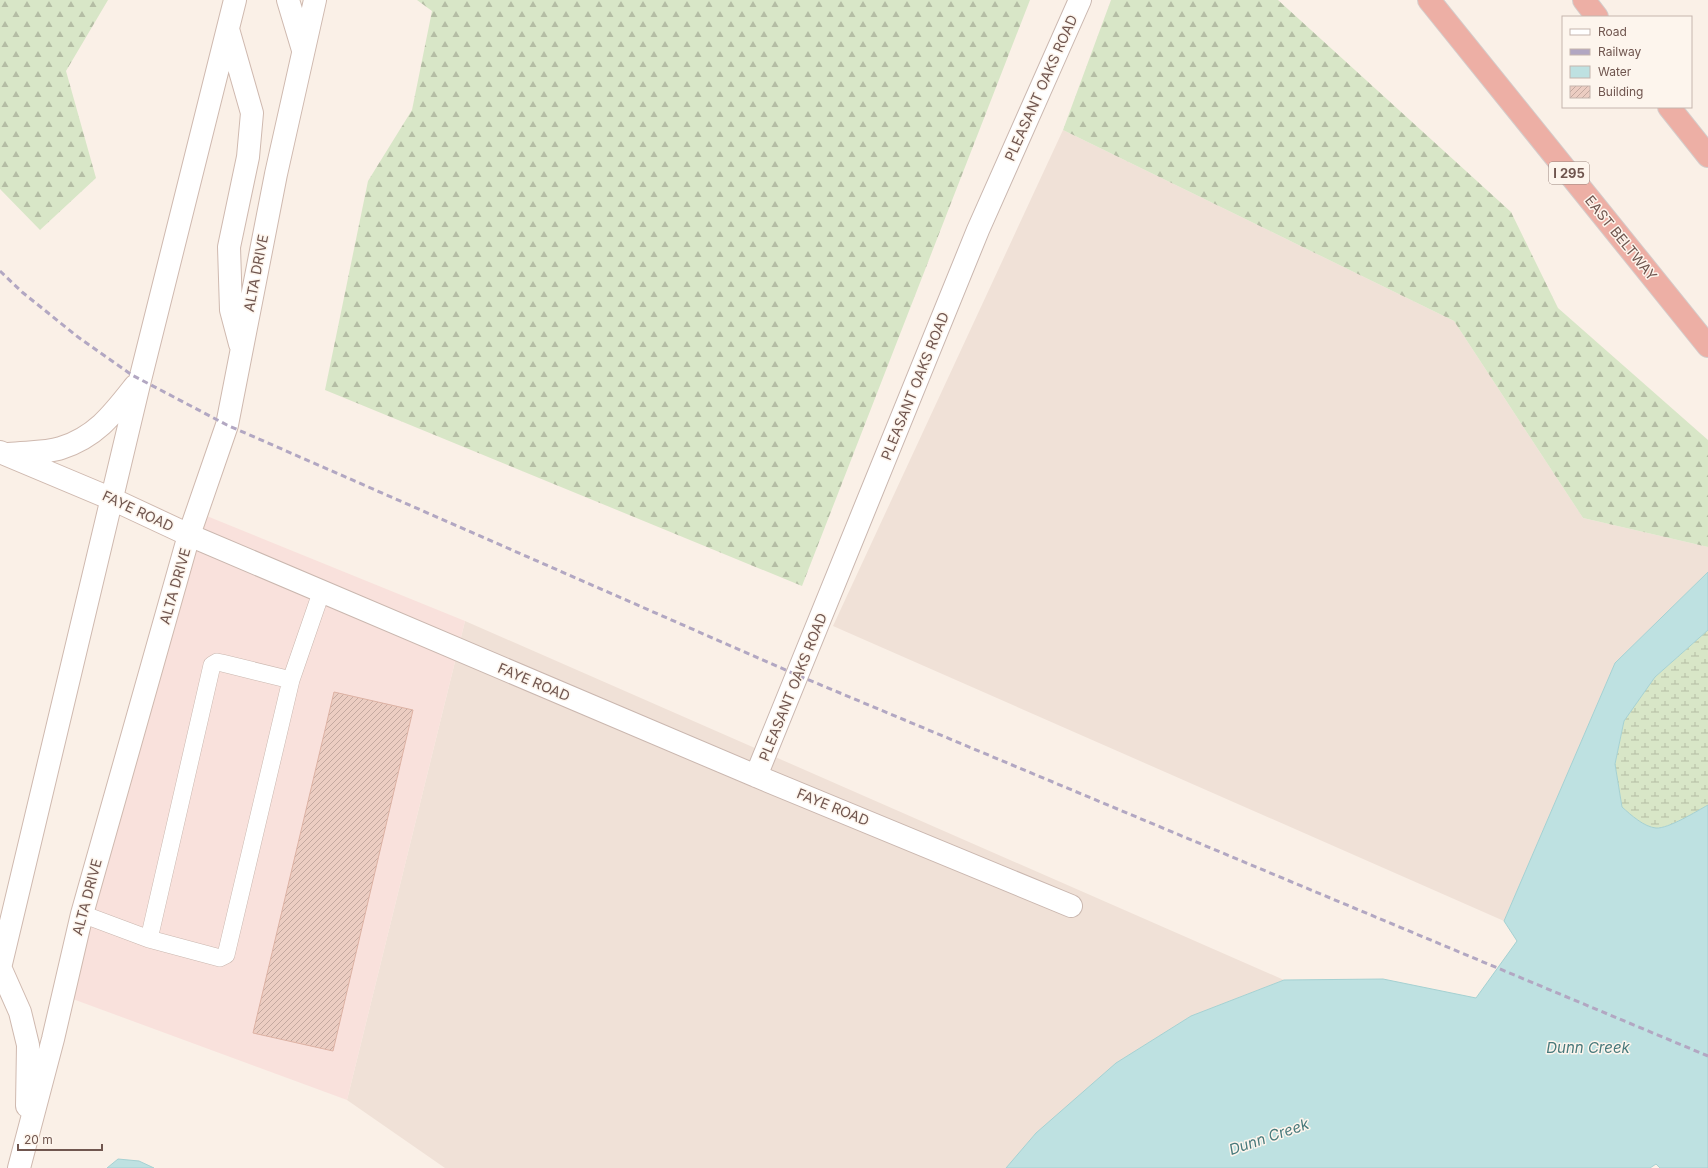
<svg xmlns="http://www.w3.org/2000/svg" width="1708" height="1168" viewBox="0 0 1708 1168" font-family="Inter,sans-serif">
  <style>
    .residential { fill: #f0e1d7 }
    .commercial { fill: #f9e1dc }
    .forest { fill: url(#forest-firs) }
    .wetland { fill: url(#wetland-marsh) }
    .water { fill: #bee1e1; stroke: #a5d1d2 }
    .building { fill: url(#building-hatch); stroke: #ddb2a4 }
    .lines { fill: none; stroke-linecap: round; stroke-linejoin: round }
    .lane-casing { stroke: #cab7af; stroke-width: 18 }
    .street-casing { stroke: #cab7af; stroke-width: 24 }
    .secondary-casing { stroke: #cfb9af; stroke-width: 24 }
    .highway-casing { stroke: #d4ccca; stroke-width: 24 }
    .lane { stroke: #fff; stroke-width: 17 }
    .street { stroke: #fff; stroke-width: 22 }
    .secondary { stroke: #fff; stroke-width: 22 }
    .highway { stroke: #edafa5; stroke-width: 22 }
    .rail { stroke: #b2a7c2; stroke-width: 3; stroke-dasharray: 6 4; stroke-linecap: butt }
    .labels { text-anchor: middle; stroke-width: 3; stroke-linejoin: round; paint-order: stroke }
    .shield { fill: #fdf5ed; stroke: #9a867e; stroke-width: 1 }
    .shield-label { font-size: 13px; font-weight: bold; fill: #70564f }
    .street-label { font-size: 14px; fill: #70564f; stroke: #fdf5ed }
    .water-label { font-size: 15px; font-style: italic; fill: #47797b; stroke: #fdf5ed }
  </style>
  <defs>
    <pattern id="forest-firs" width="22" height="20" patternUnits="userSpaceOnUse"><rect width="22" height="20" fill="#d8e6c7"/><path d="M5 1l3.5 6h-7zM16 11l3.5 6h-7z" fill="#b4bda4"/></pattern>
    <pattern id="wetland-marsh" width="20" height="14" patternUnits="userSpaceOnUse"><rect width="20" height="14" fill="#d8e6c7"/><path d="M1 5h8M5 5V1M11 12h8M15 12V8" fill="none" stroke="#b4bda4"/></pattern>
    <pattern id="building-hatch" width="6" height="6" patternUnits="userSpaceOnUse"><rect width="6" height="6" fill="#eccdc2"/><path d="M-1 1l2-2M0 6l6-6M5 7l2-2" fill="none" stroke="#c4a9a0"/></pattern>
  </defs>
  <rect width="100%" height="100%" fill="#faf0e7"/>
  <path class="residential" d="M1063,130L1454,321L1583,518L1708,547V572L1615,663L1504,921L833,626Z
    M465,621L1284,980L1191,1016L1116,1063L1036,1133L1006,1168H445L347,1100Z"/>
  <path class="commercial" d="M192,510L465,621L347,1100L70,998Z"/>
  <path class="forest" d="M0,0H108L66,71L96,178L40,230L0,189Z
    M417,0H1030L802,586L325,390L368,181L412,110L432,11Z
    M1111,0H1278L1511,212L1558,308L1708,440V547L1583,518L1454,321L1063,130Z"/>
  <path class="wetland" d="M1708,630V805C1697,811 1668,829 1656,828C1644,827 1631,815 1622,807L1615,764L1624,721L1655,677Z"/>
  <path class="water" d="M1708,572V630L1655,677L1624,721L1615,764L1622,807C1631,815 1644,827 1656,828C1668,829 1697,811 1708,805V1168H1660L1656,1164L1650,1168H1006L1036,1133L1116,1063L1191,1016L1284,980L1383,979L1476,998L1517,941L1504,921L1615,663Z
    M118,1159L139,1161L154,1168H107Z"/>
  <path class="building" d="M334,692L413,710L333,1051L253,1033Z"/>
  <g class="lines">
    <g class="lane-casing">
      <path id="lane" d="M82,914L149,939L220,958L226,955L291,680L322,590
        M149,939L212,665L217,662L222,663L291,680"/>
    </g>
    <g class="street-casing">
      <path id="street" d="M189,535L756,776L1071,906
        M756,776L978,230L1080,0"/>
    </g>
    <g class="secondary-casing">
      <path id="secondary" d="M288,0L303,50
        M228,29L252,113L248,157L229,247L231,310L240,344
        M0,452L112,499L189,535
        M9,454C25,452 46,453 61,448C96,437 113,414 135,386
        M0,967L20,1012L28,1045L27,1106
        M0,968L140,380L235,0
        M19,1168L53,1039L82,914L189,535L227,425L276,174L315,0"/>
    </g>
    <g class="highway-casing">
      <path id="highway" d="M1429,0L1708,346
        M1584,0L1597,17
        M1669,107L1708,156"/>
    </g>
    <use href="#lane" class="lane"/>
    <use href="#street" class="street"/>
    <use href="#secondary" class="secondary"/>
    <use href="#highway" class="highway"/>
    <path class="rail" d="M0,271L22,292L78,337L132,375L227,425L797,675L1708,1056"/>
  </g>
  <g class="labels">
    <rect class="shield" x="1549" y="162" width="40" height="22" rx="3"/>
    <g class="shield-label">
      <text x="1569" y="178">I 295</text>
    </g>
    <g class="street-label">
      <text transform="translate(1041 88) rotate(-66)" y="5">PLEASANT OAKS ROAD</text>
      <text transform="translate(1621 238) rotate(51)" y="5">EAST BELTWAY</text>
      <text transform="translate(256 273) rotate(-79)" y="5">ALTA DRIVE</text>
      <text transform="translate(915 386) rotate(-68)" y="5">PLEASANT OAKS ROAD</text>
      <text transform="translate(138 511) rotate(25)" y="5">FAYE ROAD</text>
      <text transform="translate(175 586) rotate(-74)" y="5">ALTA DRIVE</text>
      <text transform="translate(534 682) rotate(23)" y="5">FAYE ROAD</text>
      <text transform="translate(793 687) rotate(-68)" y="5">PLEASANT OAKS ROAD</text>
      <text transform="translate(833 807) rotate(22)" y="5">FAYE ROAD</text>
      <text transform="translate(87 897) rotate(-75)" y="5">ALTA DRIVE</text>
    </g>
    <g class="water-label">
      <text x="1588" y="1053">Dunn Creek</text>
      <text transform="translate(1269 1137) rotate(-19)" y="5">Dunn Creek</text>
    </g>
  </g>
  <rect x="1562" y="16" width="130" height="92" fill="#fdf5ed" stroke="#c5b5ae"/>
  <rect x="1570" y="29" width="20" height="6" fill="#ffffff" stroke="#c5b5ae"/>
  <text x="1598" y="36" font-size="12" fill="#70564f">Road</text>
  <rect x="1570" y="49" width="20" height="6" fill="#b2a7c2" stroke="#c5b5ae"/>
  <text x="1598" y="56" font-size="12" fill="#70564f">Railway</text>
  <rect x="1570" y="66" width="20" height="12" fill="#bee1e1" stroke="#c5b5ae"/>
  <text x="1598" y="76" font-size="12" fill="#70564f">Water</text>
  <rect x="1570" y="86" width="20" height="12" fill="url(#building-hatch)" stroke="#c5b5ae"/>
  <text x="1598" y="96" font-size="12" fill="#70564f">Building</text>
  <path d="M18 1144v6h84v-6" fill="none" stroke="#70564f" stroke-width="2"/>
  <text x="24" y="1144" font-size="12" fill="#70564f" stroke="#fdf5ed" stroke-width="3" paint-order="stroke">20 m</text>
</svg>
